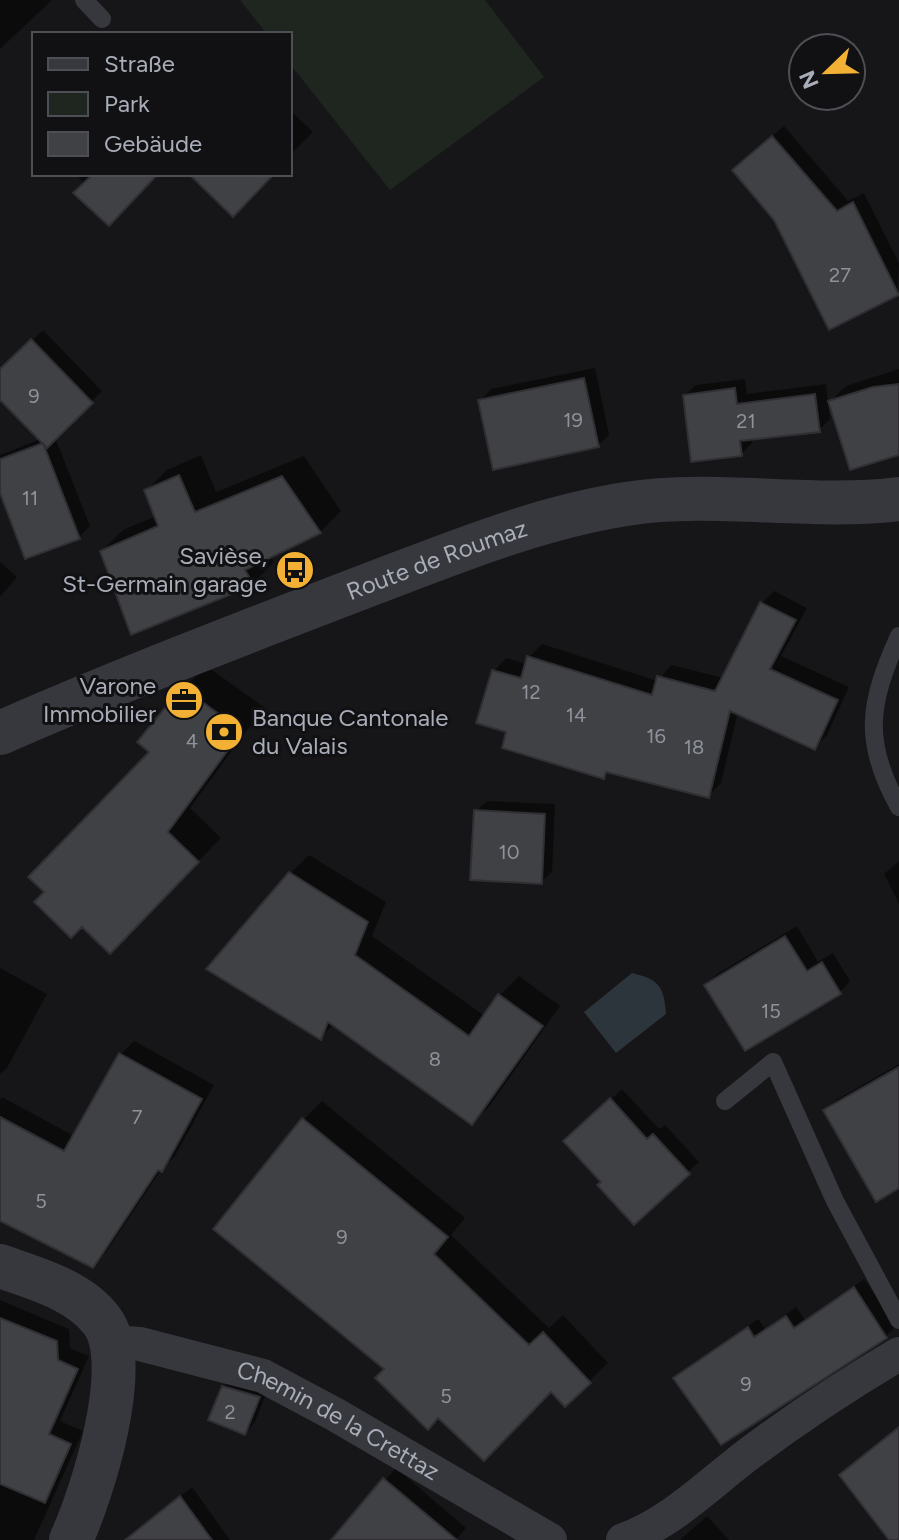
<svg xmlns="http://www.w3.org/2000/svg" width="899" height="1540" viewBox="0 0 899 1540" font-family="Figtree,sans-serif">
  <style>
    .green { fill: #1e261f }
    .water { fill: #2c353c }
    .shadow { fill: #0007 }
    .building { fill: #404145; stroke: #303034; stroke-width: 2 }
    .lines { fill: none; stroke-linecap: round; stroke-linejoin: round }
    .service { stroke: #37383d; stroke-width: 18 }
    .minor { stroke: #37383d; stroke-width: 34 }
    .tertiary { stroke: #37383d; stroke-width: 44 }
    .labels { text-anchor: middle; stroke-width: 6; stroke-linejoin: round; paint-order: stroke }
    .number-label { font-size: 20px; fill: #8e929b }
    .poi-label { font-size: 24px; fill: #a8adb8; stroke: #111113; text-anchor: end }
    .street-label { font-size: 24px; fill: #a8adb8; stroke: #111113 }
  </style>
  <rect width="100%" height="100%" fill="#161618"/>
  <path class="green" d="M240,0H485L544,77L390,190L290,64V34H267Z"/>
  <path class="water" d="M632,973C659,979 664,987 666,1014L616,1053L584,1012Z"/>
  <path class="shadow" d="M0,0H52L0,49Z
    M290,110L313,132L290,155Z
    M784,126L848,201L864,193L899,263L898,294L745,160Z
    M75,174H156L85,184Z
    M43,330L102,391L55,437L90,526L79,537L0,487V455L41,439L0,397V372Z
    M595,368L609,435L598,445L481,400L491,389Z
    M899,369V453L830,402L846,386Z
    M745,379L747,394L826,384L830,419L819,430L751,438L752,443L741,454L685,395L696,385Z
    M201,455L216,492L304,456L341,511L320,532L270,555L274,562L253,583L132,632L102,551L123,530L156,516L146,491L167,470Z
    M0,562L17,577L0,597Z
    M774,591L807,608L781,656L849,687L827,735L815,748L738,712L721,783L708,796L610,770L604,777L509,731L494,671L506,658L527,664L529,657L542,644L658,681L671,665L724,678L762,603Z
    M206,666L264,707L190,808L221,838L132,929L183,689Z
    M487,801L555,804L552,872L541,882L476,811Z
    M309,855L386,902L372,936L485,1016L500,995L519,976L560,1006L491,1104L472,1123L334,1024L321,1037L290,874Z
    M899,861V904L884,874Z
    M797,926L818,962L833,953L850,981L840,992L707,985L717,974Z
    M0,968L47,994L7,1068L0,1074Z
    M134,1041L214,1085L175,1156L161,1170L106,1252L92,1266L0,1218V1100L2,1097L74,1136L120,1055Z
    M899,1064V1186L825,1110L836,1100Z
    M622,1089L659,1129L665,1125L699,1162L688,1172L603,1182L577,1131Z
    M322,1101L465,1218L451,1235L549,1328L563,1315L608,1363L565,1404L551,1390L387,1368L303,1120Z
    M864,1279L896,1326L886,1336L721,1442L675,1378L685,1369L758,1319L765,1329L796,1307L805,1320Z
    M0,1300L69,1329L70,1348L89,1356L60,1421L83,1431L34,1540H0Z
    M234,1376L269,1386L255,1422L245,1433L223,1387Z
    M396,1468L466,1528L456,1540H333Z
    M192,1487L230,1540H147L150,1520Z
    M707,1516L729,1540H681V1539Z"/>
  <path class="building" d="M772,136L837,211L853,202L899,295L829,330L774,220L732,170Z
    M93,174H158L109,226L73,193Z
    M189,174H274L233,217Z
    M31,339L93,403L47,448L0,400V369Z
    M584,378L599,447L493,470L478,400Z
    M899,384V455L850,470L828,401L873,387Z
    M735,388L737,404L815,394L820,432L740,441L742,456L691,462L683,395Z
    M43,443L80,539L25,559L0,493V459Z
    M179,475L195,512L282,476L321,533L245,570L254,585L131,635L100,551L158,526L144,490Z
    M760,602L796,620L770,669L838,700L815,750L730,711L709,798L606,772L604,779L502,748L506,732L476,723L492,670L521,678L527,656L652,695L657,676L715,691Z
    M182,687L242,731L168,832L199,862L110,954L82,927L71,938L34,902L44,892L28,877L149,752L137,742Z
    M474,810L545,814L542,884L470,880Z
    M289,872L368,922L355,955L469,1036L498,994L543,1026L472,1125L328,1022L321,1040L206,969Z
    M785,936L807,971L822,962L841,994L745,1051L704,985Z
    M119,1053L202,1099L162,1172L158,1170L93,1268L0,1221V1117L64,1151Z
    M899,1067V1188L876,1202L823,1110Z
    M610,1098L647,1139L653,1134L690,1174L634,1225L597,1185L601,1182L563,1141Z
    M302,1118L448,1237L434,1254L529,1345L543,1332L591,1383L565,1407L551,1392L484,1461L438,1418L428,1430L375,1378L384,1369L213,1229Z
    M854,1287L887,1338L721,1445L673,1378L748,1327L754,1337L786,1316L794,1328Z
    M0,1318L57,1341L58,1360L78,1369L49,1434L71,1444L45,1503L0,1484Z
    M222,1386L260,1397L245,1435L208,1420Z
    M899,1427V1540H889L839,1475Z
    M383,1478L457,1540H331Z
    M180,1496L212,1540H125Z"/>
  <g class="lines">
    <path class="service" d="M84,0L102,19
      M899,636C869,703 862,741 899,807
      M725,1101L773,1062L835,1201L899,1320"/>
    <g class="minor">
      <path id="s1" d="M112,1342L140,1344L263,1376L336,1415L550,1540"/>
      <path d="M623,1540C670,1524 710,1483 750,1453C797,1418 848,1384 899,1354"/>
    </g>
    <g class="tertiary">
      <path id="s2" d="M0,733C121,680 243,633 366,586C451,554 536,518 626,504C716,490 808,510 899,499"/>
      <path d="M0,1266C34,1278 79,1290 102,1321C134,1364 92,1494 71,1540"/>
    </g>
  </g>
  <defs>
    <g id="bus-disc" transform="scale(2)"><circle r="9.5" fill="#f2b134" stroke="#111113"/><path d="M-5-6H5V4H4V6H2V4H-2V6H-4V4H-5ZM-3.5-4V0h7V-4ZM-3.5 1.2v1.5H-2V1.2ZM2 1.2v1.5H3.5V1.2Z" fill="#111"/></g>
    <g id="office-disc" transform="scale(2)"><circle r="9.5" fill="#f2b134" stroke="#111113"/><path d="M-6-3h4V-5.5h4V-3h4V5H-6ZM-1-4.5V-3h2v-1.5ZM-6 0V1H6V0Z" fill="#111"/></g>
    <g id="bank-disc" transform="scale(2)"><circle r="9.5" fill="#f2b134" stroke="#111113"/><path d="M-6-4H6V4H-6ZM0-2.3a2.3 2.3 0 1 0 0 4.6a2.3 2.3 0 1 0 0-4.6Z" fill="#111"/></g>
  </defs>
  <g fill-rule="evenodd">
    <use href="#bus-disc" x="295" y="570"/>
    <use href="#office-disc" x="184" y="700"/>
    <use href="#bank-disc" x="224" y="732"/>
  </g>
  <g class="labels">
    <g class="number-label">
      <text x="840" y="282">27</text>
      <text x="34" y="403">9</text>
      <text x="573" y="427">19</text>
      <text x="746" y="428">21</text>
      <text x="30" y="505">11</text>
      <text x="531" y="699">12</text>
      <text x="576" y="722">14</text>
      <text x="656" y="743">16</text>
      <text x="192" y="748">4</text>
      <text x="694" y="754">18</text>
      <text x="509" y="859">10</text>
      <text x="771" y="1018">15</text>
      <text x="435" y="1066">8</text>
      <text x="137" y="1124">7</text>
      <text x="41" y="1208">5</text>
      <text x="342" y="1244">9</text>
      <text x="746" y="1391">9</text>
      <text x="446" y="1403">5</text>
      <text x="230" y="1419">2</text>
    </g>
    <g class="poi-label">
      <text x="267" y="564">Savièse,<tspan x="267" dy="28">St-Germain garage</tspan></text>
      <text x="156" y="694">Varone<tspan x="156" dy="28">Immobilier</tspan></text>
      <text x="252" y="726" text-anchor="start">Banque Cantonale<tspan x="252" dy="28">du Valais</tspan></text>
    </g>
    <g class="street-label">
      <text dy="8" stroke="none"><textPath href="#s2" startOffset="470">Route de Roumaz</textPath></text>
      <text dy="8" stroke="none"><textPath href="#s1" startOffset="242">Chemin de la Crettaz</textPath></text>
    </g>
  </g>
  <rect x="32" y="32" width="260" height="144" fill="#111113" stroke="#4d4f55" stroke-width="2"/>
  <rect x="48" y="58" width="40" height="12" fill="#37383d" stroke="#4d4f55" stroke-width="2"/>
  <text x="104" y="72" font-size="24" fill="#a8adb8">Straße</text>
  <rect x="48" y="92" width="40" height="24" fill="#1e261f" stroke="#4d4f55" stroke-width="2"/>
  <text x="104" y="112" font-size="24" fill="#a8adb8">Park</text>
  <rect x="48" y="132" width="40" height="24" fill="#404145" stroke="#4d4f55" stroke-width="2"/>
  <text x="104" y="152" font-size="24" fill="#a8adb8">Gebäude</text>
  <g transform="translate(827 72) rotate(247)"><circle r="38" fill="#111113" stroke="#4d4f55" stroke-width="2"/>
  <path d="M0-6L14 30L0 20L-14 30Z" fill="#f2b134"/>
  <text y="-12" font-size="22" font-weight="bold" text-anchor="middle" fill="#a8adb8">N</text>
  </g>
</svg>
